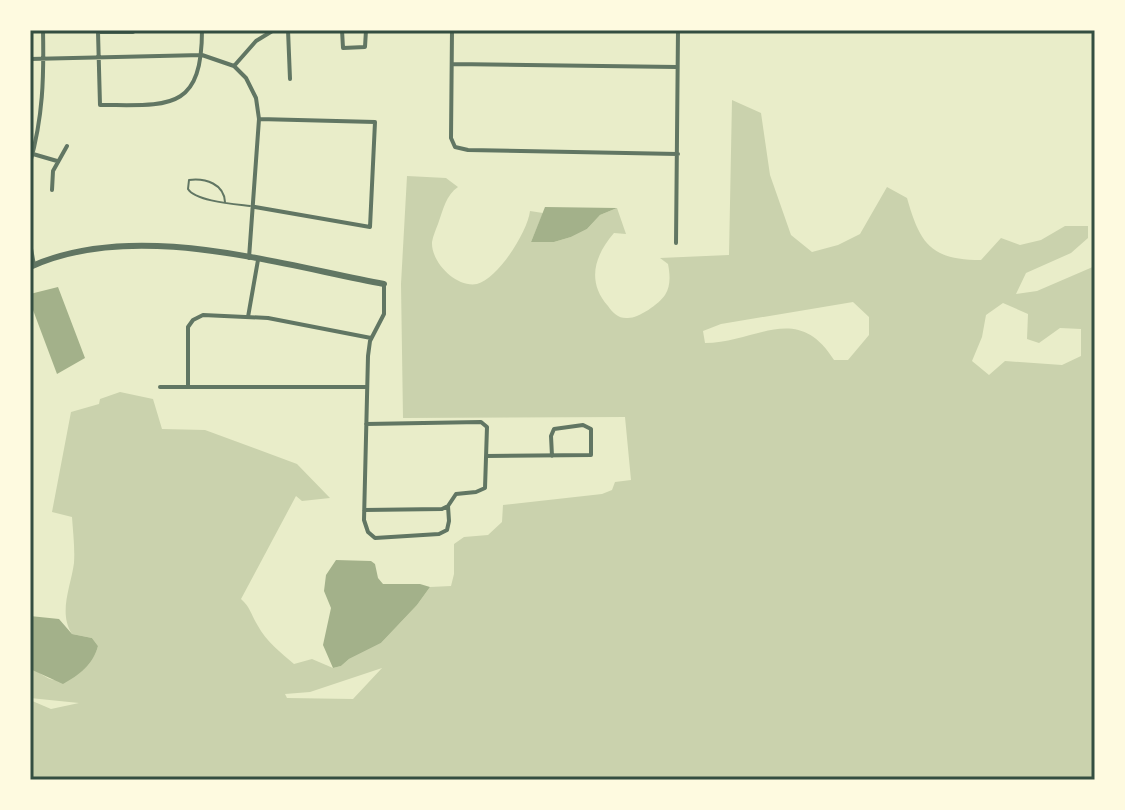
<svg xmlns="http://www.w3.org/2000/svg" width="1125" height="810" viewBox="0 0 1125 810" font-family="'Asap Condensed',sans-serif">
  <style>
    .green { fill: #cad2ad; fill-rule: evenodd }
    .water { fill: #a3b18a }
    .lines { fill: none; stroke-linecap: round; stroke-linejoin: round }
    .service { stroke: #617663; stroke-width: 2 }
    .minor { stroke: #617663; stroke-width: 4 }
    .tertiary { stroke: #617663; stroke-width: 6 }
    .neatline { fill: none; stroke: #344e41; stroke-width: 3 }
  </style>
  <rect width="100%" height="100%" fill="#e9edc9"/>
  <path class="green" d="M732,100L761,113L770,175L791,235L812,252L838,245L860,234L887,187L907,198C920,244 931,260 981,260L1001,238L1020,245L1041,240L1065,226H1088V238L1071,253L1026,273L1016,294L1037,291L1095,266V780H30V700L51,709L79,703L30,698V669C39,671 46,679 54,680C75,682 93,665 98,646L92,638L72,634C58,613 71,586 74,563C75,548 73,532 72,517L52,512L71,412L99,404L100,399L120,392L153,399L162,429L205,430L297,464L330,498L302,501L296,496L241,599C251,608 251,615 258,626C266,641 281,653 294,664L312,659L333,668L341,666L349,659L381,643L417,605L430,587L451,586L454,574V544L464,537L488,535L502,522L503,505L602,494L612,490L615,482L631,480L625,417L403,418L401,284L407,176L446,178L458,187C446,195 443,210 438,224C436,229 433,236 432,242C431,263 457,288 477,284C498,279 528,231 530,211L543,213L531,242H554L571,237L587,229L600,215L617,208L626,234L614,233C595,255 586,281 608,306C613,313 619,319 628,318C639,318 659,304 665,295C671,286 670,274 668,264L660,258L729,255ZM853,302L869,317V335L848,360H834C797,301 756,343 705,343L703,331L721,324ZM1003,303L1028,314L1027,339L1039,343L1060,328L1081,329V356L1062,365L1005,361L989,375L972,361L982,337L986,315ZM382,668L353,699L287,698L285,694L310,692Z"/>
  <path class="water" d="M545,207L617,208L600,215L587,229L571,237L554,242H531Z
    M58,287L85,358L57,374L30,302V294Z
    M336,560L371,561L375,564L378,578L383,584H420L430,587L417,605L381,643L349,659L341,666L333,668L323,645L331,608L324,591L326,575Z
    M30,616L59,619L72,634L92,638L98,646C93,665 79,675 63,684L30,669Z"/>
  <g class="lines">
    <path class="service" d="M225,202C224,184 206,178 189,180L188,189C195,201 234,204 250,206"/>
    <path class="minor" d="M288,30L290,79
      M342,30L343,48L365,47L366,30
      M452,30L451,138L455,147L468,150L678,154
      M98,32L100,105C167,105 202,113 202,30
      M99,32H133V30
      M30,59L202,55L234,66L246,78L256,98L259,119L249,258
      M452,64L677,67
      M234,66L256,41L274,30
      M33,154L57,161
      M30,163C43,117 44,78 43,30
      M52,190L53,171L67,146
      M255,207L370,227L375,122L259,119
      M30,243L34,265
      M676,243L678,30
      M384,285V314L370,341L368,356L364,520L368,532L375,538L439,534L447,530L449,521L448,506
      M248,317L258,260
      M160,387H367
      M188,387V327L193,320L203,315L268,318L371,338
      M486,456L591,455V429L583,425L554,429L551,436L552,456
      M364,510L442,509L448,506L456,494L476,492L485,488L487,427L481,422L366,424"/>
    <path class="tertiary" d="M30,267C134,219 276,264 384,284"/>
  </g>
  <rect width="1125" height="810" fill="none" stroke="#fefae0" stroke-width="64"/>
  <rect x="32" y="32" width="1061" height="746" class="neatline"/>
</svg>
